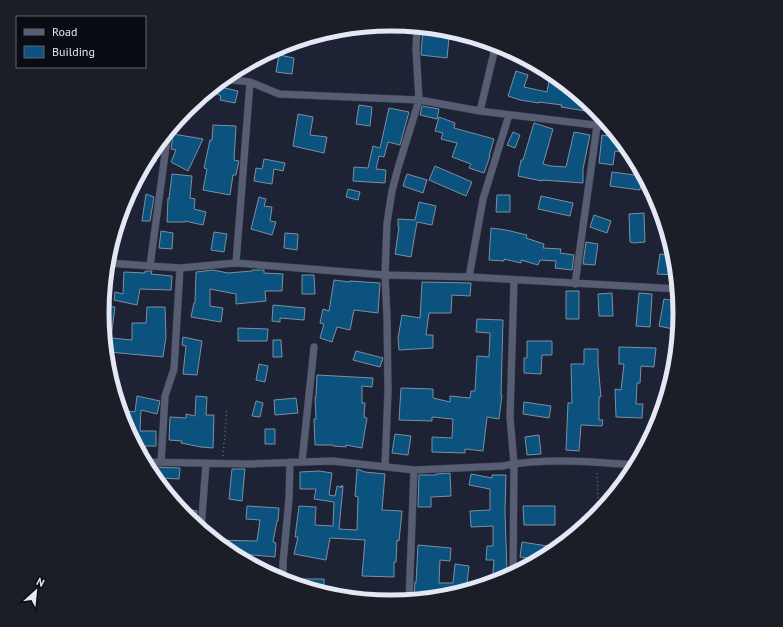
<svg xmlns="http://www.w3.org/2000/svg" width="783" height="627" viewBox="0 0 783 627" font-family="'PT Sans',sans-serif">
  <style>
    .building { fill: #0b527f; stroke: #7b90a1 }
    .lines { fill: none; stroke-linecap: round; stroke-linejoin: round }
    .minor-casing { stroke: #383c4c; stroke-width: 8 }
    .path { stroke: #636879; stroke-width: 1.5; stroke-dasharray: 1 3; stroke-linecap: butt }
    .minor { stroke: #575e73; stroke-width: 7 }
    .rim { fill: none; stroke: #e4e8f5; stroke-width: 5 }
  </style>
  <rect width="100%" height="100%" fill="#1d2235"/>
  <path class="building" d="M423,27L448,30L476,38L475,41L449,38L447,58L421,55Z
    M279,55L294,58L292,74L276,72Z
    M516,71L528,75L524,87L547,92L550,75L556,76L593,106L592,112L561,107L562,105L539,102V103L520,100L508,96Z
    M219,82L222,84L220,87L238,91L235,103L220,100L221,96L209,90Z
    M359,105L372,107L370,126L356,124Z
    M422,106L439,109L437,119L420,115Z
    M389,108L409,112L400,145L388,142L384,157L379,156L376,169L386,170L385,183L353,181L354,167L368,168L373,146L380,148Z
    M298,114L313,117L310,135L327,137L324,153L293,146Z
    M439,117L455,123L454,128L494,139L489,156H490L484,173L469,168L471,164L452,157L457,143L441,139L443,133L435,131Z
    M534,123L553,129L543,164L551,166L566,167L574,132L590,135L583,169V183L542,180V181L518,176L521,160H523Z
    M213,125L236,126L234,160L239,161L236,175H233L230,195L203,190L207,169L204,168L210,140H212Z
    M513,132L520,135L515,148L507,145Z
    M173,134L203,139L188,171L171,162L176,150L171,149Z
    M602,135L620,138L633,154L615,151L613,165L599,163Z
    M158,144L156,162L147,160L151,152Z
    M264,159L285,163L283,171L274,169L272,184L254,181L256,168L262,169Z
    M435,166L472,182L466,196L429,180Z
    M612,172L642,176L640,190L610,186Z
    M172,174L192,176L190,198L195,199L194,209L206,212L203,225L185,221V222H167L168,198L169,199Z
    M407,174L427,180L423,193L403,186Z
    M348,189L360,192L358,200L346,197Z
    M146,194L154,197L150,221H142Z
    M497,195H510V212H496Z
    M541,196L573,203L570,216L538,209Z
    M259,197L266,199L264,206L272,207L270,221L276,222L272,235L251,229Z
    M127,198H129L125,225L118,224Z
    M419,202L436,206L432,225L417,222L411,257L395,254L399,227H398V219L415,220Z
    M644,213L645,242L634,243L630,242L629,214Z
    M594,215L611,221L607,233L590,227Z
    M491,228L506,230L527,235L526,238L544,244L543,248L561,249L560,253L574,255L572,270L555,268L556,261L540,260L538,265L521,260V263L504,259V261L489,260Z
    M161,231L173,233L172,249L159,248Z
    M214,232L227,234L224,252L211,250Z
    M285,233L298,234L297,250L284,248Z
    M586,242L598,244L595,265L583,264Z
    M660,254L669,255L668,258L676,259L677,275L657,274Z
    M213,270L228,273L252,271V270H264V273L283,274L282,291H265L266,301L236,304V294L210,289V306L223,308L221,322L191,317L194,303H195L196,272Z
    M145,271H152L151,274L172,276L171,290L140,289L137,305L114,300L115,292L123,294L124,272L145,273Z
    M302,275H314L315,294H302Z
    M334,280L350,282V281L380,283L378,313L354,310L350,330L337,327L332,342L320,338L324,324L320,323L323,309L329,311Z
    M422,282L471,283L470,296L452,295L451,313H429L426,335H433V348L399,350L398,338L402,315L420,318Z
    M566,291H579V319H566Z
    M612,293L613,316H599L598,294Z
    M639,293L652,294L650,327L636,326Z
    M664,299L680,302L681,316L676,315L673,329L659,326Z
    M273,305L305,308L304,320L280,318V322L272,321Z
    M103,306L115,307L111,338L132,340V323H146L147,307H165L166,337L163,357L109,352L108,355H106L102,313Z
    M477,319L503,320L501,395H502L499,419L487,417L483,451L465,449V453L432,452V437L452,438L453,419L432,417V421L399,420L401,388L433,389V398L450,402V396L470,398L471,391H475L477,356L489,357L490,333L476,332Z
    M238,328L268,329L267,341H238Z
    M183,337L202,341L197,375L183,374L186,346L182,345Z
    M273,340H281L282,357H273Z
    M527,341H552V355H542L541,374L524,373V358H527Z
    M619,347L656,348L654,367L641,366L640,383H637L636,404H643L642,418L616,417L615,389L621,390L624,364H619Z
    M584,349H598V364L601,397H599V420H603L602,426L581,425L579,451L566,450L568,403H572L571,364H584Z
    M356,351L383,358L380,367L353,360Z
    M259,364L268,366L265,382L256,380Z
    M317,375L373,378L372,387L362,386V403H365L364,417L367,418L362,448L346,445V447L333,446V445H315L314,419H316L315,397H316Z
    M115,396L124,397L122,416Z
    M137,396L160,401L157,414L141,410L140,431H156V446H136L125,426L126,411L135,412Z
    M196,396L207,397L206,415H214L213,448L201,447L181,443L182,441L169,440L170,417L186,418V414L195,416Z
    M296,398L298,413L275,415L274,400Z
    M256,401L263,403L260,417L252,416Z
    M524,402L551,406L549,418L523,414Z
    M265,429H275V444H265Z
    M395,434L411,436L408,455L392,453Z
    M539,435L541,454L527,455L525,437Z
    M154,467L180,468L179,479L161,478L159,485L152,476Z
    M232,469H245L242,501L229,499Z
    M357,469L365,472L385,474L382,510L402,511L399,541L397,540L396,562H394V577L362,576L365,540L330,538L326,560L294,554L298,537H295L299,506L316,507L315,525L333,526L334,502L314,499L316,489H300V472L319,471L332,473L329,495L335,496L337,486L341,487V488L342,485L343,486L339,529L357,530L358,497L355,496Z
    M450,473L451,496L431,497V507H418L419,475H436V474Z
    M471,474L492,478V475H506L505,512L507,572L506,579L492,584L494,560H486L487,546H493V526L471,527L470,511L490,510V489L469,485Z
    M247,506L279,508L278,521H277L273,542L276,543L275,557L242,554V557H235L214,540L257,541L260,520L246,519Z
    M523,506H555V525H524Z
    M178,507L197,511L195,525L187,518Z
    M522,542L560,548L552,554L541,560L520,557Z
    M418,545L451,548L450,561L440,560L439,583H453L455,564L469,566L466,592L460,594L443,592V597L414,596L415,582L416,583Z
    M294,579H324V594L294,585Z"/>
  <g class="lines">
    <g class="minor-casing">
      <path id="minor" d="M223,79L250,82L279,94L419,100L480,111L611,127
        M480,111L496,44
        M599,126L601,115
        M107,263L180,268L236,263L385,275L469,277L679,289
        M236,263L250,82
        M150,266L168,132
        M469,277L483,199L509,115
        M575,284L597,126
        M144,462L248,464L332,461L414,470L503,466C545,457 594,462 637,465
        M302,462L314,347
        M161,463L165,396L174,369L180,268
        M385,467L388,391L387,317L385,275L387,223L392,191L398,168L419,100L416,49L417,27
        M201,530L206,463
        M513,575L514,464L510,417L514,280
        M283,582V563L289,499L290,462
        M409,601L414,470"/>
    </g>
    <path class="path" d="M223,456L227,408
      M596,518L598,501L597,470"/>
    <use href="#minor" class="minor"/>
  </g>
  <path d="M0 0H783V627H0ZM109 313a282 282 0 1 1 564 0a282 282 0 1 1-564 0Z" fill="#1b1e26" fill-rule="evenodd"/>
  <path class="rim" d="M109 313a282 282 0 1 1 564 0a282 282 0 1 1-564 0Z"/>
  <rect x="16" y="16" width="130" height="52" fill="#0a0c14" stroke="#61646e"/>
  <rect x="24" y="29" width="20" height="6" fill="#575e73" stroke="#61646e"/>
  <text x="52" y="36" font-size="12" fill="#e4e8f5">Road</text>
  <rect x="24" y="46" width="20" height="12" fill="#0b527f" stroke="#61646e"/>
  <text x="52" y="56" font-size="12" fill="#e4e8f5">Building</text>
  <g transform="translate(36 591) rotate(27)" stroke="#0a0c14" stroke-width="3" paint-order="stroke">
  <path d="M0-3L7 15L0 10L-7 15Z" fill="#e4e8f5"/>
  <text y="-6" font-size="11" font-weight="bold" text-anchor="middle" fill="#e4e8f5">N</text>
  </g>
</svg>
